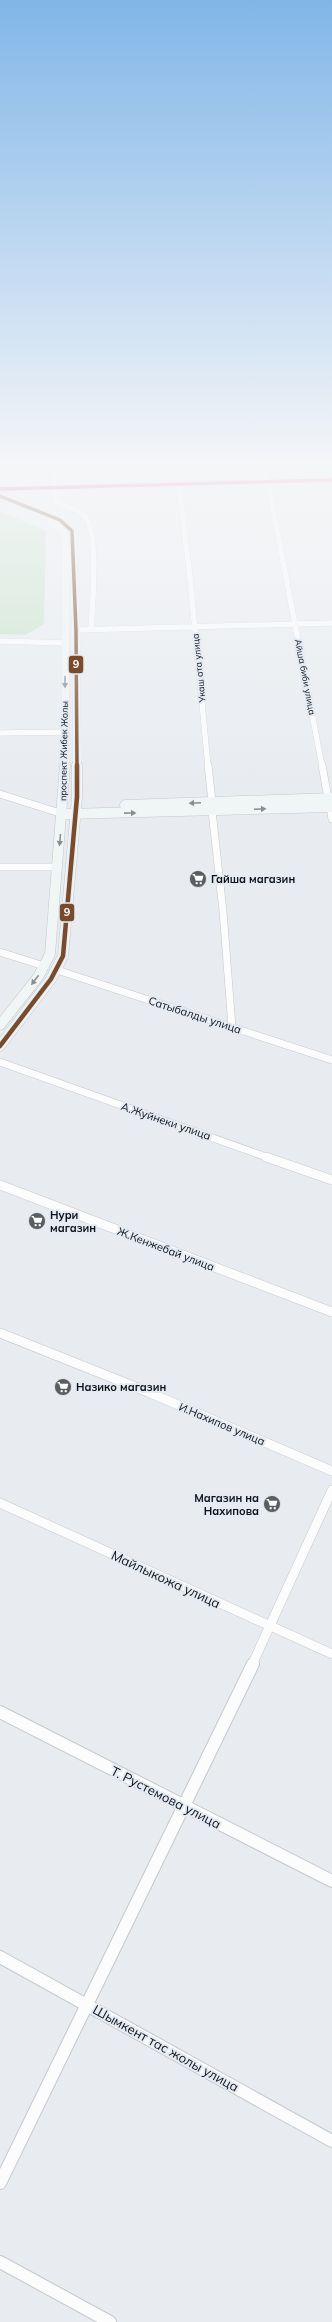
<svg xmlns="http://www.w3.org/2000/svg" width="332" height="2322" viewBox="0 0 332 2322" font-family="Mulish,sans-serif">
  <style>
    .green { fill: #c7e3cc }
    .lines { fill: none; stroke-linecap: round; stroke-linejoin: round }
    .street-far3-casing { stroke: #c4c7ca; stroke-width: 6 }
    .street-far2-casing { stroke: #c4c7ca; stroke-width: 8 }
    .street-far1-casing { stroke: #c4c7ca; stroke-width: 10 }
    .street-casing { stroke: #c4c7ca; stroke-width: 14 }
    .secondary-far1-casing { stroke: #c4c7ca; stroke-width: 8 }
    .secondary-casing { stroke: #c4c7ca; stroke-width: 11 }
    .street-far3 { stroke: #fcfcfd; stroke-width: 5.5 }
    .street-far2 { stroke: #fcfcfd; stroke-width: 7 }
    .street-far1 { stroke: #fcfcfd; stroke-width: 9 }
    .street { stroke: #fcfcfd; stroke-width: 12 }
    .secondary-far1 { stroke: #f0f5f5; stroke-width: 8 }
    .secondary { stroke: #f0f5f5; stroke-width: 10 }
    .bus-1-casing { stroke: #e4ebf4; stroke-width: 5.5 }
    .bus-2-far1-casing { stroke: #e4ebf4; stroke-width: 5.5 }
    .bus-2-casing { stroke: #e4ebf4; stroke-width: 7 }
    .bus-1 { stroke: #e5007d; stroke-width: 3.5 }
    .bus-2-far1 { stroke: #7a4b2a; stroke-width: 3.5 }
    .bus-2 { stroke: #7a4b2a; stroke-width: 4.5 }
    .oneway { fill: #8b8e90 }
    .labels { text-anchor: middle; stroke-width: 4; stroke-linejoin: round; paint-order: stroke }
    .far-street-label { font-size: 9px; fill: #0f1114; stroke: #e4ebf4 }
    .poi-label { font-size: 11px; font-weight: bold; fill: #0f1114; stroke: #e4ebf4; text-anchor: start }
    .street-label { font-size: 11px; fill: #0f1114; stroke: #e4ebf4 }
    .near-street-label { font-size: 13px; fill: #0f1114; stroke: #e4ebf4 }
    .line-badge { stroke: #e4ebf4; stroke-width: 1.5 }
    .badge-label { font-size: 11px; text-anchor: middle; font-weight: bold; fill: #fff }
  </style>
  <rect width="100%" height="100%" fill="#e8ecf0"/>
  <path class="green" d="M0,511L46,531L44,624L25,635L0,634Z"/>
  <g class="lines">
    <g class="street-far3-casing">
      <path id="street-far3" d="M62,462L53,481L56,502C65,507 77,508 84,515C100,529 92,608 91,630
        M176,462L189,568L208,766
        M264,462L322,766
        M0,489L332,480
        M76,630L332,623
        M0,641L65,643
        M0,733L65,732"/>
    </g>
    <g class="street-far2-casing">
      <path id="street-far2" d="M208,765L212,802
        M322,765L328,798
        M0,794L63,814
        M330,807L332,819
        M212,811L223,911L232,1027
        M0,867H58
        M0,952L44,966
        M57,970L332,1060
        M0,1062L269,1158"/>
    </g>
    <g class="street-far1-casing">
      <path id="street-far1" d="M266,1157L332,1180
        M0,1185L332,1312
        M0,1333L148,1392L332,1471
        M0,1503L332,1654
        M252,1665L332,1490"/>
    </g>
    <g class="street-casing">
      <path id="street" d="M0,1712L332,1881
        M0,1957L332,2141
        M0,2183L253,1664
        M0,2262L110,2322"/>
    </g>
    <g class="secondary-far1-casing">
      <path id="secondary-far1" d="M0,496L60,520L72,531L76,630L77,766
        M51,523L62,529L66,541L65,766"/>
    </g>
    <g class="secondary-casing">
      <path id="secondary" d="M125,805L332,798
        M67,814L332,807
        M0,1025L38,977L50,954L65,765
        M0,1046L51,979L63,956L77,797V765"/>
    </g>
    <use href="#street-far3" class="street-far3"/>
    <use href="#street-far2" class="street-far2"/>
    <use href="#street-far1" class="street-far1"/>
    <use href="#street" class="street"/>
    <use href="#secondary-far1" class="secondary-far1"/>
    <use href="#secondary" class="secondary"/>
    <g class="bus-1-casing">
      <path id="bus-1" d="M0,489L332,480"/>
    </g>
    <g class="bus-2-far1-casing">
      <path id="bus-2-far1" d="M0,496L60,520L72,531L76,630L77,766"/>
    </g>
    <g class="bus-2-casing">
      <path id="bus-2" d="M0,1046L51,979L63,956L77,797V765"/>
    </g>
    <use href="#bus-1" class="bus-1"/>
    <use href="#bus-2-far1" class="bus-2-far1"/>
    <use href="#bus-2" class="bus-2"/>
  </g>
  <defs><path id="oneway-solid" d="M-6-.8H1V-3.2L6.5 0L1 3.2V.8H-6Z"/></defs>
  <g class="oneway">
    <use href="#oneway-solid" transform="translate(65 682) rotate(90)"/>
    <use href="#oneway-solid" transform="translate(195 803) rotate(178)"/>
    <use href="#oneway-solid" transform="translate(260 809) rotate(-2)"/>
    <use href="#oneway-solid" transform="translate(130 813) rotate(-1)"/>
    <use href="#oneway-solid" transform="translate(60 840) rotate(95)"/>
    <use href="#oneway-solid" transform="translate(35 980) rotate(127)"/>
  </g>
  <linearGradient id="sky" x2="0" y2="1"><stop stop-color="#81b6e8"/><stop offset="0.59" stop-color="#f5f6f8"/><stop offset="1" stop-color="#f5f6f8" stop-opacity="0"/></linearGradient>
  <rect width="332" height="787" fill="url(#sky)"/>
  <defs>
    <g id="supermarket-disc" transform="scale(0.9)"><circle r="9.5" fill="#5b5e61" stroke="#e4ebf4"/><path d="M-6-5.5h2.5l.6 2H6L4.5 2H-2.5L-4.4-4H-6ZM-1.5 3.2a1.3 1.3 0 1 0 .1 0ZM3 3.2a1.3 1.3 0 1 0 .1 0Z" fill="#fff"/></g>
  </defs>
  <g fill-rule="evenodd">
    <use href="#supermarket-disc" x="198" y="879"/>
    <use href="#supermarket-disc" x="37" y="1221"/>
    <use href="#supermarket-disc" x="63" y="1387"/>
    <use href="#supermarket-disc" x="272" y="1504"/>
  </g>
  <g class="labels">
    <g class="far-street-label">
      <text transform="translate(199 668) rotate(-96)" y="3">Укаш ата улица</text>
      <text transform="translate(305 677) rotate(79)" y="3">Айша биби улица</text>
      <text transform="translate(64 751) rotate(-89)" y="3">проспект Жибек Жолы</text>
    </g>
    <g class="poi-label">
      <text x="211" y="883">Гайша магазин</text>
      <text x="50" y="1219">Нури<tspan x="50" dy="13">магазин</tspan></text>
      <text x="76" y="1391">Назико магазин</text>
      <text x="259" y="1502" text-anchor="end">Магазин на<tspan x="259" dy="13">Нахипова</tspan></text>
    </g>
    <g class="street-label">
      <text transform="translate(195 1015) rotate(18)" y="4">Сатыбалды улица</text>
      <text transform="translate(166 1121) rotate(19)" y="4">А.Жуйнеки улица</text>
      <text transform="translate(166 1249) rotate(21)" y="4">Ж.Кенжебай улица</text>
      <text transform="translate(222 1424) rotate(23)" y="4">И.Нахипов улица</text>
    </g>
    <g class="near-street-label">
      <text transform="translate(166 1579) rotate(25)" y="5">Майлыкожа улица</text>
      <text transform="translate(166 1797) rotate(27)" y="5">Т. Рустемова улица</text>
      <text transform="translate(166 2048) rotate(29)" y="5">Шымкент тас жолы улица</text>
    </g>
  </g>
  <g class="line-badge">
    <rect x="68" y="655" width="16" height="19" rx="4" fill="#7a4b2a"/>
    <rect x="59" y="903" width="16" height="19" rx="4" fill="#7a4b2a"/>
  </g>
  <g class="badge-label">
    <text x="76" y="668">9</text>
    <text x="67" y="916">9</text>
  </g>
</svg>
